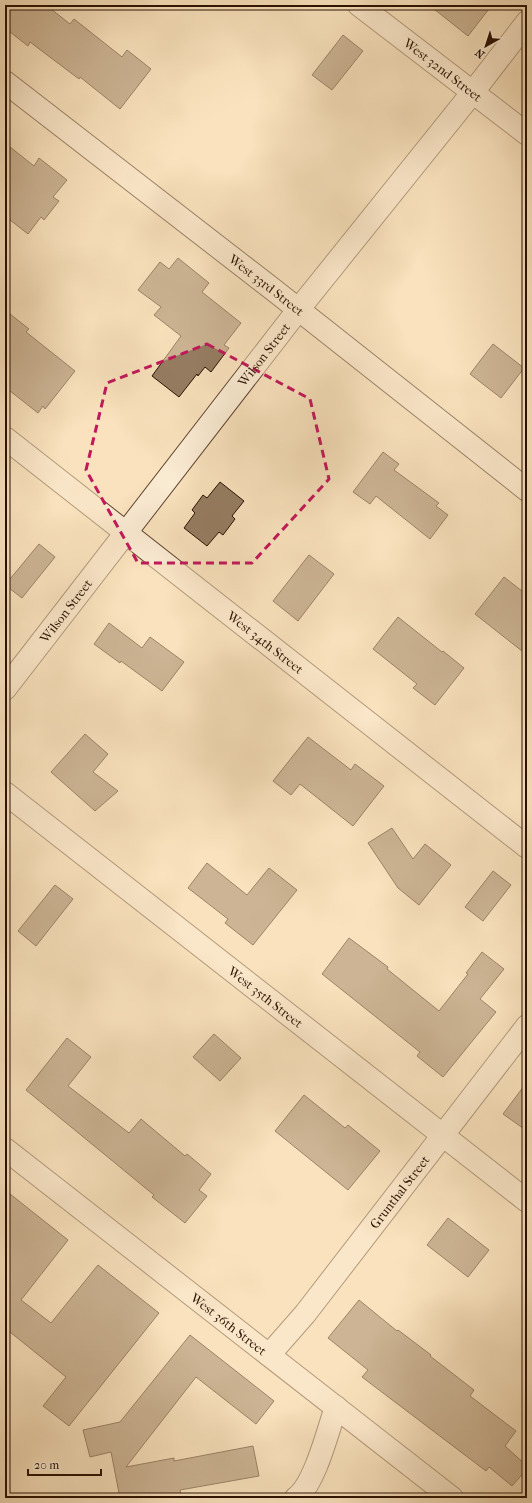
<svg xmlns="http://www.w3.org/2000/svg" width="532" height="1503" viewBox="0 0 532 1503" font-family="'IM FELL French Canon',serif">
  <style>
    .building { fill: #967d62; stroke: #2a1000 }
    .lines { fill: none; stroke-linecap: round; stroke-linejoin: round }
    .street-casing { stroke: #5e442f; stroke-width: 24 }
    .secondary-casing { stroke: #2a1000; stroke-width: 24 }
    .street { stroke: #fbecd4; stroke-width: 22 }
    .secondary { stroke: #fbecd4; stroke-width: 22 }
    .marked { fill: none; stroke: #c2185b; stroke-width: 3; stroke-dasharray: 8 5; stroke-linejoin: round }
    .labels { text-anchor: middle; stroke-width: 3.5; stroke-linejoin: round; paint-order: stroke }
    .street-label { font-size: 13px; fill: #2a1000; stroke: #fbecd4 }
  </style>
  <rect width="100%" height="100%" fill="#f9e2bd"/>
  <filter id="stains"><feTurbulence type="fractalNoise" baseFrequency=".005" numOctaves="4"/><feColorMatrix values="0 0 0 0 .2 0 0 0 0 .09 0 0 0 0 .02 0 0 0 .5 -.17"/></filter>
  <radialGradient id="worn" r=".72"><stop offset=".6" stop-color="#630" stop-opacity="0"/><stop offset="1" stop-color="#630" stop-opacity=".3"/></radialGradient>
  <path class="building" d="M11,5H46L70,24L74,19L122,57L127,50L151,69L120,109L80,77L79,79L30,42L28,46L5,28V13Z
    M429,5H492L468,36Z
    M343,35L363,51L332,90L312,75Z
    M5,143L34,166L39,158L67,180L53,197L59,201L44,220L41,217L28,234L5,216Z
    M178,258L209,283L202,292L241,323L224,345L229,348L211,372L205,367L198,376L197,374L179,397L152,376L181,336L154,315L161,307L138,290L160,262L169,269Z
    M5,310L29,329L26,332L75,371L45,409L43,406L38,413L5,387Z
    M493,344L524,368L501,398L470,374Z
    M383,452L399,464L394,470L439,503L436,506L448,515L430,539L376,496L370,504L353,492Z
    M220,482L244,501L232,516L235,519L223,535L219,532L207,546L184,528L195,513L192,510L203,495L207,498Z
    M39,544L55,557L22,598L5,585Z
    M309,555L334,574L298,621L273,601Z
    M504,577L527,595V655L475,614Z
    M398,617L442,652L443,651L464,668L435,705L413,688L417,684L373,649Z
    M109,623L142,648L150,637L184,662L162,691L121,661L120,663L94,644Z
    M85,734L108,754L93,772L118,791L95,811L51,772Z
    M308,737L351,770L355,764L384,786L353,826L300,784L291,795L273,781Z
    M392,828L413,859L425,844L451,865L419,905L398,888L368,843Z
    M207,863L247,895L269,868L297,890L253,945L225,923L228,919L188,888Z
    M493,871L511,885L483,921L465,907Z
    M55,885L73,899L36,946L18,931Z
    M349,938L388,967L387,969L439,1011L468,974L466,973L482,952L504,969L480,999L496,1012L443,1077L417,1056L420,1052L322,974Z
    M214,1034L241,1058L220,1081L193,1057Z
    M67,1038L91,1057L68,1086L129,1133L141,1119L185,1156L187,1154L211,1174L199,1190L207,1196L185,1223L152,1197L154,1195L26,1090Z
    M527,1082V1131L503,1114Z
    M304,1095L345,1128L348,1125L380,1151L348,1190L275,1131Z
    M5,1190L68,1240L21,1300L51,1323L98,1265L159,1313L69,1426L43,1406L66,1377L5,1328Z
    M448,1218L489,1250L468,1277L427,1245Z
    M359,1300L397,1331L398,1330L431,1355L430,1356L474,1390L470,1396L516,1431L505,1446L527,1466V1469L512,1486L489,1467L486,1471L362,1377L368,1370L328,1338Z
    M190,1335L274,1401L256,1424L196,1377L126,1467L174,1458V1461L253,1446L259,1476L180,1490L181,1494L160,1498H120L111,1452L90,1457L83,1430L120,1422Z"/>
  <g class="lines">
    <g class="street-casing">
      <g id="street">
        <path id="s1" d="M359,5L527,134"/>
        <path id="s2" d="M5,438L527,847"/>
        <path id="s3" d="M5,689L298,310L473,92L527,22"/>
        <path id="s4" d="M5,793L527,1201"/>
        <path id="s5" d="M5,1149L452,1498"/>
        <path id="s6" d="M269,1355L305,1314L527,1026"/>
        <path d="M296,1498C315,1484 328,1430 336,1407"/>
      </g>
    </g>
    <g class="secondary-casing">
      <g id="secondary">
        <path id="s7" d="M5,82L275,291L527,490"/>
      </g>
    </g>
    <use href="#street" class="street"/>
    <use href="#secondary" class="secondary"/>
  </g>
  <path d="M0 0H532V1503H0ZM207,344L310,399L329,479L252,563H138L86,470L107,383Z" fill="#f9e2bd" fill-opacity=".55" fill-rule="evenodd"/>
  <path class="marked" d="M207,344L310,399L329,479L252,563H138L86,470L107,383Z"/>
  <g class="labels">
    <g class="street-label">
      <text dy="5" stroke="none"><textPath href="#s1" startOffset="106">West 32nd Street</textPath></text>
      <text dy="5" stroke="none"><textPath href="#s7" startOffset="331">West 33rd Street</textPath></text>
      <text dy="5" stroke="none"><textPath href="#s3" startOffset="423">Wilson Street</textPath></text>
      <text dy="5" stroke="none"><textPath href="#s3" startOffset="99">Wilson Street</textPath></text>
      <text dy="5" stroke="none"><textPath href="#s2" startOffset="331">West 34th Street</textPath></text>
      <text dy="5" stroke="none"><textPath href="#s4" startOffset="331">West 35th Street</textPath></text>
      <text dy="5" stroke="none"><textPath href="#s6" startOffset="209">Grunthal Street</textPath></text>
      <text dy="5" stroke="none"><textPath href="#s5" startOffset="284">West 36th Street</textPath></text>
    </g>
  </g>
  <rect width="532" height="1503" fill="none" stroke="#f9e2bd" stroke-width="20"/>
  <rect x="6" y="6" width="520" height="1491" fill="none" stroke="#2a1000" stroke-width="2"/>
  <rect x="10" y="10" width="512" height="1483" fill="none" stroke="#2a1000"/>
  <g transform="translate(486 46) rotate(219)" stroke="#fbecd4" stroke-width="3" paint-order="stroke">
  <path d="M0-3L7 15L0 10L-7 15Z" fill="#2a1000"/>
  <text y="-6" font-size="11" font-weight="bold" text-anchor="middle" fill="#2a1000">N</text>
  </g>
  <path d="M28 1469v6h73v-6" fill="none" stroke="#2a1000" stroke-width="2"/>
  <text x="34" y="1469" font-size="12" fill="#2a1000" stroke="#fbecd4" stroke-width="3" paint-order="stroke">20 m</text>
  <rect width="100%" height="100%" filter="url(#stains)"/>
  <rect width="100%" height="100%" fill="url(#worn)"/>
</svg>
